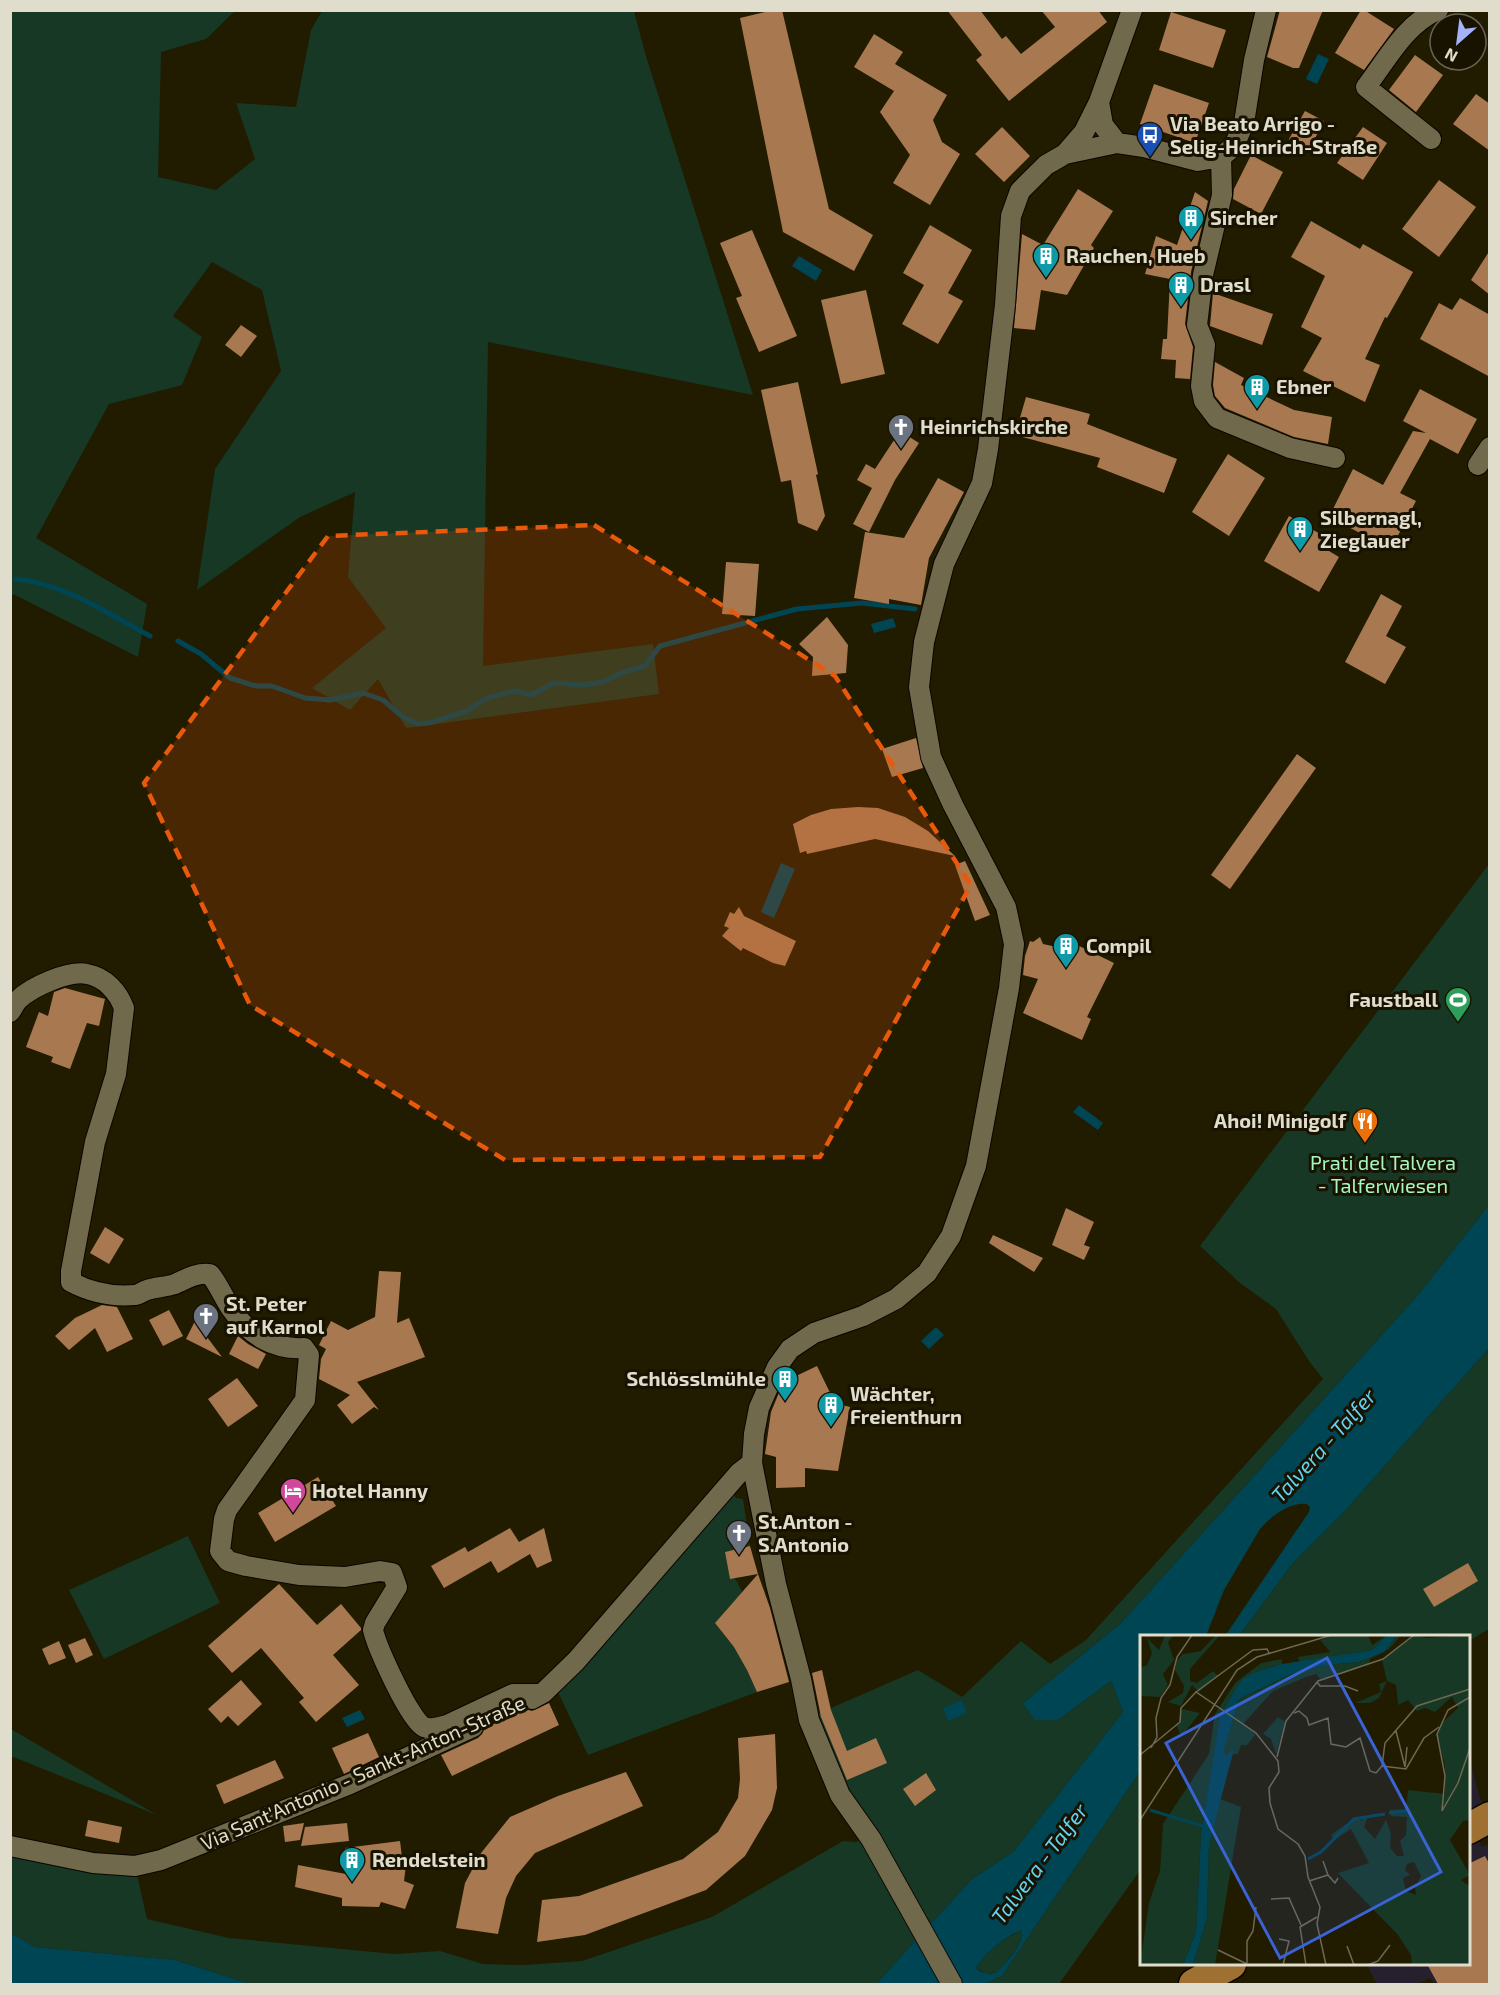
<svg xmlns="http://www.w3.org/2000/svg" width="1500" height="1995" viewBox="0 0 1500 1995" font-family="'Exo 2',sans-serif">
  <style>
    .commercial { fill: #261f2e }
    .green { fill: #163824 }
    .water { fill: #004554; fill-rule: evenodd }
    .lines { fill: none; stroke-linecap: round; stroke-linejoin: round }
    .stream { stroke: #004554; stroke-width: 5 }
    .building { fill: #a87950 }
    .minor-casing { stroke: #0b0500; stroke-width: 22 }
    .primary-casing { stroke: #0b0500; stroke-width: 33 }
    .minor { stroke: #70694b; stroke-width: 20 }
    .primary { stroke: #9e7132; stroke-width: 30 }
    .marked { fill: #e8590c; fill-opacity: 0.2; stroke: #e8590c; stroke-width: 4.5; stroke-dasharray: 12 8; stroke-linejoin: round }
    .labels { text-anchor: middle; stroke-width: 6; stroke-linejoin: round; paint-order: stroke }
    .poi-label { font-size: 20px; font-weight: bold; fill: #e1ddcc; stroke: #181200; text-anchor: start }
    .park-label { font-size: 20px; fill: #a2f7c2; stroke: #181200 }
    .street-label { font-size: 20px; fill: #e1ddcc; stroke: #181200 }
    .water-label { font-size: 21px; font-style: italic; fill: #62d3f3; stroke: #181200 }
    .inset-river { fill: none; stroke: #004554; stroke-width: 3 }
    .inset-road { fill: none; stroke: #6e6952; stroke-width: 1.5 }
    .view { fill: #3a63d6; fill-opacity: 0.15; stroke: #3a63d6; stroke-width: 3 }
    .inset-edge { fill: none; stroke: #e1ddcc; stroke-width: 3 }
  </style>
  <rect width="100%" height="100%" fill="#211b00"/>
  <path class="commercial" d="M1469,1757L1480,1798L1489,1818L1476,1835L1482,1847L1489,1844V1984H1434L1430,1978L1417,1984H1377L1366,1964H1468Z"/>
  <path class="green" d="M11,10L235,11L206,39L161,52L158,177L216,190L255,159L236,103L296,107L311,30L322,11H634L645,53L753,395L488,342L483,666L653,644L659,694L406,728L378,679L350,710L312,688L386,628L348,577L355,492L300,517L197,590L215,469L281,371L262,290L212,262L173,316L202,337L182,385L109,404L36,538L147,604L138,657L13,594L11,597Z
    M1489,864V1205L1418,1295L1121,1623L1023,1703L1058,1720L1111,1681L1123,1712L1014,1851L971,1880L876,1984H250L175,1960L35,1947L11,1933V1846L135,1866L147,1919L229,1938L394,1954L440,1951L483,1964L523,1965L582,1961L712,1917L843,1841L856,1842L873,1832L845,1785L815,1715L918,1670L962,1697L1021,1641L1050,1664L1086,1640L1323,1379L1309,1361L1276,1309L1240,1283L1200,1246Z
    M1489,1348V1629L1469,1641L1468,1636H1239L1292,1564L1342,1514Z
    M733,1493L736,1498L743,1499L750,1546L725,1552L730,1578H735L744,1595L735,1600L715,1623L729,1641L746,1633L747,1670L757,1692L588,1755L556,1688Z
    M188,1536L220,1603L104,1659L69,1590Z
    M10,1729H11L157,1815L11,1756Z
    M1141,1770V1869L1059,1984H985L1002,1976Z
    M1022,1930C1023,1945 1007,1961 997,1972L986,1974L976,1968C985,1951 1005,1938 1022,1930Z"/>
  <path class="water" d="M1318,54L1329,59L1317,84L1306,79Z
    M799,256L822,270L816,281L792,266Z
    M893,618L896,627L874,633L871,624Z
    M781,863L795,869L774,918L761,912Z
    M1079,1105L1103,1123L1098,1130L1073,1112Z
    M1489,1205V1348L1342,1514L1292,1564L1239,1636H1225L1309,1512L1310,1507L1307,1504C1290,1502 1271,1516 1260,1529L1224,1590L1206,1636H1142L1141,1770L1002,1976L985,1984H876L971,1880L1014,1851L1123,1712L1111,1681L1058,1720H1035L1023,1703L1121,1623L1418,1295ZM1022,1930C1023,1946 1007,1961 997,1972C989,1975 982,1974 976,1968C985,1952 1005,1937 1022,1930Z
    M936,1327L944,1335L929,1349L921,1341Z
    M962,1700L967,1713L948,1721L943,1708Z
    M360,1710L365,1719L347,1727L342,1718Z
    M11,1933L35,1947L175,1960L250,1984H11Z"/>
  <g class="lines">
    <path class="stream" d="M16,579C64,583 108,614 150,636
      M178,641L201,654L230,678L256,686H272L305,698L330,700L363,693L383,700L403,717L418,724L429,723L467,711L487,698L515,691L531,695L554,683L583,685L603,682L621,673L645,666L660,646L797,609L862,603L915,609"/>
  </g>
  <path class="building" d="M774,10H782L829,209L873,235L854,271L783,232L740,18Z
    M947,10H980L1002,39L1006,36L1021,54L1055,27L1041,10H1098L1107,22L1009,101L976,60L982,55Z
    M1280,10H1323L1299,68H1293L1267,57Z
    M1361,10H1364L1394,29L1364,70L1335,53Z
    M1171,12L1226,30L1213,68L1159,50Z
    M874,34L903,52L895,64L947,95L933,120L942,142L960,154L930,205L893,183L910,155L880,112L894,91L854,67Z
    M1415,55L1443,75L1416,112L1389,90Z
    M1154,84L1209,103L1195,143L1140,124Z
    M1476,94L1490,104V151L1453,124Z
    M1305,111L1324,121L1309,150L1289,139Z
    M1002,127L1030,156L1004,182L975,154Z
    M1363,127L1387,143L1363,180L1337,163Z
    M1251,155L1283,172L1261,214L1233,199L1234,189Z
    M1439,180L1476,207L1439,257L1402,229Z
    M1078,189L1113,211L1091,245L1094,248L1067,295L1041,290L1035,330L1014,328L1022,234L1043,245Z
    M1195,192L1208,201L1191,272L1185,324L1193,347L1190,379L1175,378L1176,360L1161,359L1163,339H1167L1170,279L1145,274L1156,236L1177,245Z
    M1311,221L1360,249L1363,244L1413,272L1387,318L1385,317L1365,359L1380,365L1365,402L1303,371L1322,338L1301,327L1325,276L1291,257Z
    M930,225L972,250L948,293L963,301L938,344L902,324L924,285L903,273Z
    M752,230L797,336L759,352L736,298L742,296L720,243Z
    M1490,250V295L1471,280Z
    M866,290L885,374L841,384L821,300Z
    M1213,293L1273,314L1262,345L1210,326Z
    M1460,298L1490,315V377L1420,339L1439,303L1452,310Z
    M241,325L257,336L241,357L225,345Z
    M1215,362L1244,378L1241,385L1294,410L1332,417L1328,444L1294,437L1225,408L1215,396L1213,385Z
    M798,382L818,474L816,475L825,516L817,531L798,523L791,480L781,482L761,390Z
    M1420,389L1477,419L1458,454L1430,439L1400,493L1416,501L1391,549L1329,517L1353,469L1383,485L1413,431L1426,433L1403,421Z
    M1026,397L1090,414L1087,424L1177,459L1164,493L1097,467L1100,458L1015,435Z
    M900,431L919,443L895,480L869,532L853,524L872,488L857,480L866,464L875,469Z
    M1228,454L1265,478L1229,536L1192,512Z
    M938,478L964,492L929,558L921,605L889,599V604L854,598L865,532L904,538Z
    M1289,516L1329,539L1324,548L1339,557L1319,592L1264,561Z
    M726,562L759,564L755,616L722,614Z
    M1381,594L1402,606L1386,636L1406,647L1385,684L1345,662Z
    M827,617L848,645L846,673L812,676L813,657L799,644Z
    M916,738L923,768L892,777L882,749Z
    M1297,754L1316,768L1230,889L1211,875Z
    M858,807L878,808L905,817L928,831L955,856L875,839L807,854L806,851L800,853L793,824L811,815L831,809Z
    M965,861L990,915L975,921L955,865Z
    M739,907L744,916L796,941L785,966L773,963L743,948L741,951L722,936L729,928L724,926L730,912L734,914Z
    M1040,937L1043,944L1066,949L1069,941L1114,963L1087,1017L1091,1019L1082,1040L1023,1013L1038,979L1023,975L1025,956L1030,941L1033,942Z
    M65,988L105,999L99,1026L87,1023L70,1069L51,1062L53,1057L26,1047L39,1012L48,1016L54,992Z
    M1066,1208L1094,1222L1084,1245L1090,1247L1084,1260L1052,1245Z
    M105,1227L124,1239L109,1264L90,1253Z
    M993,1235L1043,1258L1034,1272L989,1243Z
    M379,1271L401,1272L397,1323L409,1318L425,1357L357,1382L379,1410L374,1407L352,1424L337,1405L350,1395L319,1379L321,1359L326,1349L319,1345L331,1321L348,1330L375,1317Z
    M102,1305L117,1307L133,1339L107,1352L95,1328L69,1350L55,1336L75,1318Z
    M169,1310L183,1336L163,1346L149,1320Z
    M195,1321L222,1357L186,1339Z
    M238,1336L248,1344L266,1354L258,1369L229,1354Z
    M817,1366L835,1403L850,1407L838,1471L805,1468V1487L776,1488V1457L765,1454L771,1412L783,1383L795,1379L794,1377Z
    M237,1378L258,1406L228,1427L208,1399Z
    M318,1477L336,1506L275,1542L258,1513Z
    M510,1528L519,1542L544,1528L552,1561L537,1568L530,1554L498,1573L491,1561L444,1588L431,1566L465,1547L468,1552Z
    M750,1546L758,1574L730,1579L725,1552Z
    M1468,1563L1478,1581L1434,1607L1423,1589Z
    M758,1574L770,1608L789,1682L757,1692L747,1670L734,1647L715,1623Z
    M279,1584L317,1625L341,1604L361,1628V1630L333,1655L359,1685L316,1722L299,1702L304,1698L261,1648L232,1673L208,1646Z
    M85,1638L93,1655L76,1663L68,1645Z
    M59,1641L66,1658L49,1665L42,1649Z
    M822,1670L831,1710L847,1751L876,1738L887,1763L847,1780L821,1717L812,1673Z
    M241,1680L262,1704L238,1726L228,1716L221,1723L208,1709Z
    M549,1703L559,1725L452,1776L441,1755L478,1738L482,1734L485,1728L525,1709L532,1711Z
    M368,1733L379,1757L344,1774L332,1748Z
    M775,1734L777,1788L772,1810L745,1856L706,1890L585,1935L537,1942L542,1900L579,1896L683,1859L718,1832L738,1798L740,1779L738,1738Z
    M275,1760L284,1778L224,1804L216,1785Z
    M626,1772L643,1806L535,1853L516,1876L506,1898L498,1934L456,1928L465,1883L481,1853L510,1817L558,1796Z
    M926,1773L936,1790L915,1806L903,1789Z
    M88,1820L122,1827L119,1843L85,1836Z
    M304,1823L300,1840L285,1842L283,1826Z
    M347,1823L349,1841L301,1846L305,1827Z
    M400,1841L402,1857H407L404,1881L414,1885L405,1909L381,1902L379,1907L342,1906V1898L295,1887L298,1865L346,1874L345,1848Z
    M1485,1856L1490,1865V1984H1438L1427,1964H1468V1864Z"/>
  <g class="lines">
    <g class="minor-casing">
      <path id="minor" d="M1099,102L1103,125L1117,143
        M1431,139L1366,87C1386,61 1406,23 1438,10
        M1065,154L1084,132L1099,102L1132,10
        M1221,157L1222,195L1203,275L1197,325L1205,345L1201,386L1204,401L1217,418L1290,448L1335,458
        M1478,465L1490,447
        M10,1012C13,1008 15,1003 18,1000C31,987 69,970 87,974C105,977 118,992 124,1008L116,1074L95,1142L71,1271V1282C90,1292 112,1297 135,1295C139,1295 143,1291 147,1290C156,1287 166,1287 175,1284C186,1279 198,1272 210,1274C219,1285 224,1299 232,1310C249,1335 274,1350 304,1348L309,1355L305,1400L227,1510L224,1519L220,1551L228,1561L246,1566L299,1575L345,1577L380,1571L392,1573L397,1587L375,1623L373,1630C377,1647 410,1721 424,1727C431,1730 440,1727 447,1725L513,1694H541
        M532,1699L543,1693L576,1661L739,1473L752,1463
        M10,1846L93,1863L135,1866L161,1860L350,1784L473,1727
        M952,1984L871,1839L840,1795L809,1720L801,1679L776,1584L752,1463L754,1434L759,1408L777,1367L790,1349L814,1333L863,1316L896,1299L927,1273L951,1236L976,1166L1009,988L1014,944L1006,907L953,805L931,757L919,687L924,642L944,564L982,483L988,449L1005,305L1011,216L1020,191L1046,165L1065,154L1117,143L1144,147L1198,161L1221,157L1234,146L1244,123L1254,60L1266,10"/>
    </g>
    <g class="primary-casing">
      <path id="primary" d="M1468,1829L1490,1817
        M1194,1984L1231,1964"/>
    </g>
    <use href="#minor" class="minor"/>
    <use href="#primary" class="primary"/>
  </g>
  <path class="marked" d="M594,525L835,676L971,885L820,1157L505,1160L250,1005L144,783L328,536Z"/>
  <defs>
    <g id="bus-pin" transform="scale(1.35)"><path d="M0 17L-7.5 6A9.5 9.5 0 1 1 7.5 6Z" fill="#1a4fb4" stroke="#181200"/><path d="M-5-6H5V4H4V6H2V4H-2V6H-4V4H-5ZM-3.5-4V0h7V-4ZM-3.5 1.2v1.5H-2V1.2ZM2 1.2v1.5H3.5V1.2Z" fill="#fff"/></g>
    <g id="building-pin" transform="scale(1.35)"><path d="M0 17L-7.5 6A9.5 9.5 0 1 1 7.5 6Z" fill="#0f9aa8" stroke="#181200"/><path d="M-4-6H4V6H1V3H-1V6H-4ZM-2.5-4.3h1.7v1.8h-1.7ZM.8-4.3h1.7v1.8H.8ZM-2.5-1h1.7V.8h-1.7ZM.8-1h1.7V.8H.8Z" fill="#fff"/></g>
    <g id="church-pin" transform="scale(1.35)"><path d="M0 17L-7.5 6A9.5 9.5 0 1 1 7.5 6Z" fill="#6b7280" stroke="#181200"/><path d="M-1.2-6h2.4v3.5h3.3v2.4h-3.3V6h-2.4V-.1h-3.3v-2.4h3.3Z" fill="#fff"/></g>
    <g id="stadium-pin" transform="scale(1.35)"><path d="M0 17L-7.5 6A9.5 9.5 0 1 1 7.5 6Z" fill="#2e9e5b" stroke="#181200"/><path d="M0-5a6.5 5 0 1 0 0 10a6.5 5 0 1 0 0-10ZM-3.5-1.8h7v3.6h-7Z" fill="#fff"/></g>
    <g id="restaurant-pin" transform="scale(1.35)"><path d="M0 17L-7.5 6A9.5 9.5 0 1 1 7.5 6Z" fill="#e8710a" stroke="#181200"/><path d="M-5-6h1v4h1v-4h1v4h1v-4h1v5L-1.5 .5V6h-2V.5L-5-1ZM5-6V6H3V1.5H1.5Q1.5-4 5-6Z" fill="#fff"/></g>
    <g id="hotel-pin" transform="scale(1.35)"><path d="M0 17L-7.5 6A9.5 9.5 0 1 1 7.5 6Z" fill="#d1479c" stroke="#181200"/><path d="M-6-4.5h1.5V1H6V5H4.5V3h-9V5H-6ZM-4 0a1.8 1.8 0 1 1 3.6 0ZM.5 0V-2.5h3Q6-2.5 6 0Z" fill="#fff"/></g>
  </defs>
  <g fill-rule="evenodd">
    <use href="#bus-pin" x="1150" y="135"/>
    <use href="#building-pin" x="1191" y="218"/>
    <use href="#building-pin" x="1046" y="256"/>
    <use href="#building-pin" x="1181" y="285"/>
    <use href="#building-pin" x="1257" y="387"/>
    <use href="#church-pin" x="901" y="427"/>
    <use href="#building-pin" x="1300" y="529"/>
    <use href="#building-pin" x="1066" y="946"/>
    <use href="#stadium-pin" x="1458" y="1000"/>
    <use href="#restaurant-pin" x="1365" y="1121"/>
    <use href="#church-pin" x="206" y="1316"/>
    <use href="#building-pin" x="785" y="1379"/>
    <use href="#building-pin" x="831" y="1405"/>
    <use href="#hotel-pin" x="293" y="1491"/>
    <use href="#church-pin" x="739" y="1533"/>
    <use href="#building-pin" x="352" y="1860"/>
  </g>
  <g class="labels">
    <g class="poi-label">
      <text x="1170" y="131">Via Beato Arrigo -<tspan x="1170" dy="23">Selig-Heinrich-Straße</tspan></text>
      <text x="1210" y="225">Sircher</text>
      <text x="1066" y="263">Rauchen, Hueb</text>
      <text x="1200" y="292">Drasl</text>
      <text x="1276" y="394">Ebner</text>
      <text x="920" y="434">Heinrichskirche</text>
      <text x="1320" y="525">Silbernagl,<tspan x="1320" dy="23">Zieglauer</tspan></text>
      <text x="1086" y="953">Compil</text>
      <text x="1438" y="1007" text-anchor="end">Faustball</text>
      <text x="1346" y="1128" text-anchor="end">Ahoi! Minigolf</text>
      <text x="226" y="1311">St. Peter<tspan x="226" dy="23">auf Karnol</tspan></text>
      <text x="766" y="1386" text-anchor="end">Schlösslmühle</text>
      <text x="850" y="1401">Wächter,<tspan x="850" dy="23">Freienthurn</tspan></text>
      <text x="312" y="1498">Hotel Hanny</text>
      <text x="758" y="1529">St.Anton -<tspan x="758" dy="23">S.Antonio</tspan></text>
      <text x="372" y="1867">Rendelstein</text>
    </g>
    <g class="park-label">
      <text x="1383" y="1170">Prati del Talvera<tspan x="1383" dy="23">- Talferwiesen</tspan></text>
    </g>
    <g class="street-label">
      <text transform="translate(363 1773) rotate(-24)" y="7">Via Sant'Antonio - Sankt-Anton-Straße</text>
    </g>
    <g class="water-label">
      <text transform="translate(1324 1446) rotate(-48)" y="7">Talvera - Talfer</text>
      <text transform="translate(1040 1864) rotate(-53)" y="7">Talvera - Talfer</text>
    </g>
  </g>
  <g transform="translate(1140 1635)">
    <rect width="330" height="330" fill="#211b00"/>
    <path d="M25,0H34L28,7L34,25L23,39L28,50L20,62L0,61V33L7,30L12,18L7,3L19,15ZM76,0H80L50,34V46L57,48L73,36L78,41L59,57L52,50L41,71L28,67L43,58L44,51L35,35L37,25L43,19L61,16ZM195,0H228L232,10L247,0L232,15L159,27L158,22L190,17L180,5ZM257,0H261L249,14L244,17L230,24L229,29L180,44L176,39L166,42L133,56L104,88L116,99L107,110H101L98,119H93L80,164L101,172L75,330H53L67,283L69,210L88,127L94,113L86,120L82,117L99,64L149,40L186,30L219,27L244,17ZM275,0L287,3L330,0V185L323,186L310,205L330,240L321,245L330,252V330H272L271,320L258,300L198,238L229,228L211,194L194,205L191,200L216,182L222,186L223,181H228L224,192L235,204L246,185L251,199L250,213L257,221H264L260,206L266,200L267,182L251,181L249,175L266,174L268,155L305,159V131L297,99L302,88L318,73L312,62L295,77L285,73L277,76L268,65L258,70L256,50L247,46L239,63L230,68H215L241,57L239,49L247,46L242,25ZM274,227L281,241L275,253L276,260L266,256L263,243L270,240L265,235L267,229ZM142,24V29L114,38L92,60L81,81L61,199L56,297L43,330H0L9,268L20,236L23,189L69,119L75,79L95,48L121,28ZM42,74L60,78L41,102L36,89L40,87ZM138,82L145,87L136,119L131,104L123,99Z" fill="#163824" fill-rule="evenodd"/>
    <path d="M247,0H257L244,17L219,27L186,30L149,40L99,64L83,117L86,120L94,113L69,210L67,283L53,330H43L56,297L61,199L80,82L92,60L102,45L113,38L142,29L232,15Z" fill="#004554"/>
    <path class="inset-river" d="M92,70L112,46M10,175L63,191M249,178L267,176M168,224L181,217L214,184L245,179"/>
    <path class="inset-road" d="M177,47L180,51H205L218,56M56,57L113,15L127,14L129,18M154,78L159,76L167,83L169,90L188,83L191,109L206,112L220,103L230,136L236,138L242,131M256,96L265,132L267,112M11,113L17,102L16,83L21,63L30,50L37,22L52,0M0,120L40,87L41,73L56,57L116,98L138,126L139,137L129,153L130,168L138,194L158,209L165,221L168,242L180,272L177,289L186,330M137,122L146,86L178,46L243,24L274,0M242,131L245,108L277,71L330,54M242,131L266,134L284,103L299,92M302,176L305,141L297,99L308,75L330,62M302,176L318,148L330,113M0,185L97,35L117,22L192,0M183,226L188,240L195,248L198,243M169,246L188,240M131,264L149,263L161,290M139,304L149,306L143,330M207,311L214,330M78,315L107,329M107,328V306L113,296L116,272M166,330L160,292L177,282M228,330L238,326L250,310"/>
    <path class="view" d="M187,23L301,237L140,323L26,108Z"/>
    <rect width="330" height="330" class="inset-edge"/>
  </g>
  <rect width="1500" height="1995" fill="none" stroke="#e1ddcc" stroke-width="24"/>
  <g transform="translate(1458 42) rotate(208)"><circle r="28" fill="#181200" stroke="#686352" stroke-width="1.5"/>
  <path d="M0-4.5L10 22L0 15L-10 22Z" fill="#a4b2fc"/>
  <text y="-9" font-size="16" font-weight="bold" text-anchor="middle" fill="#e1ddcc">N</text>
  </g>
</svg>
